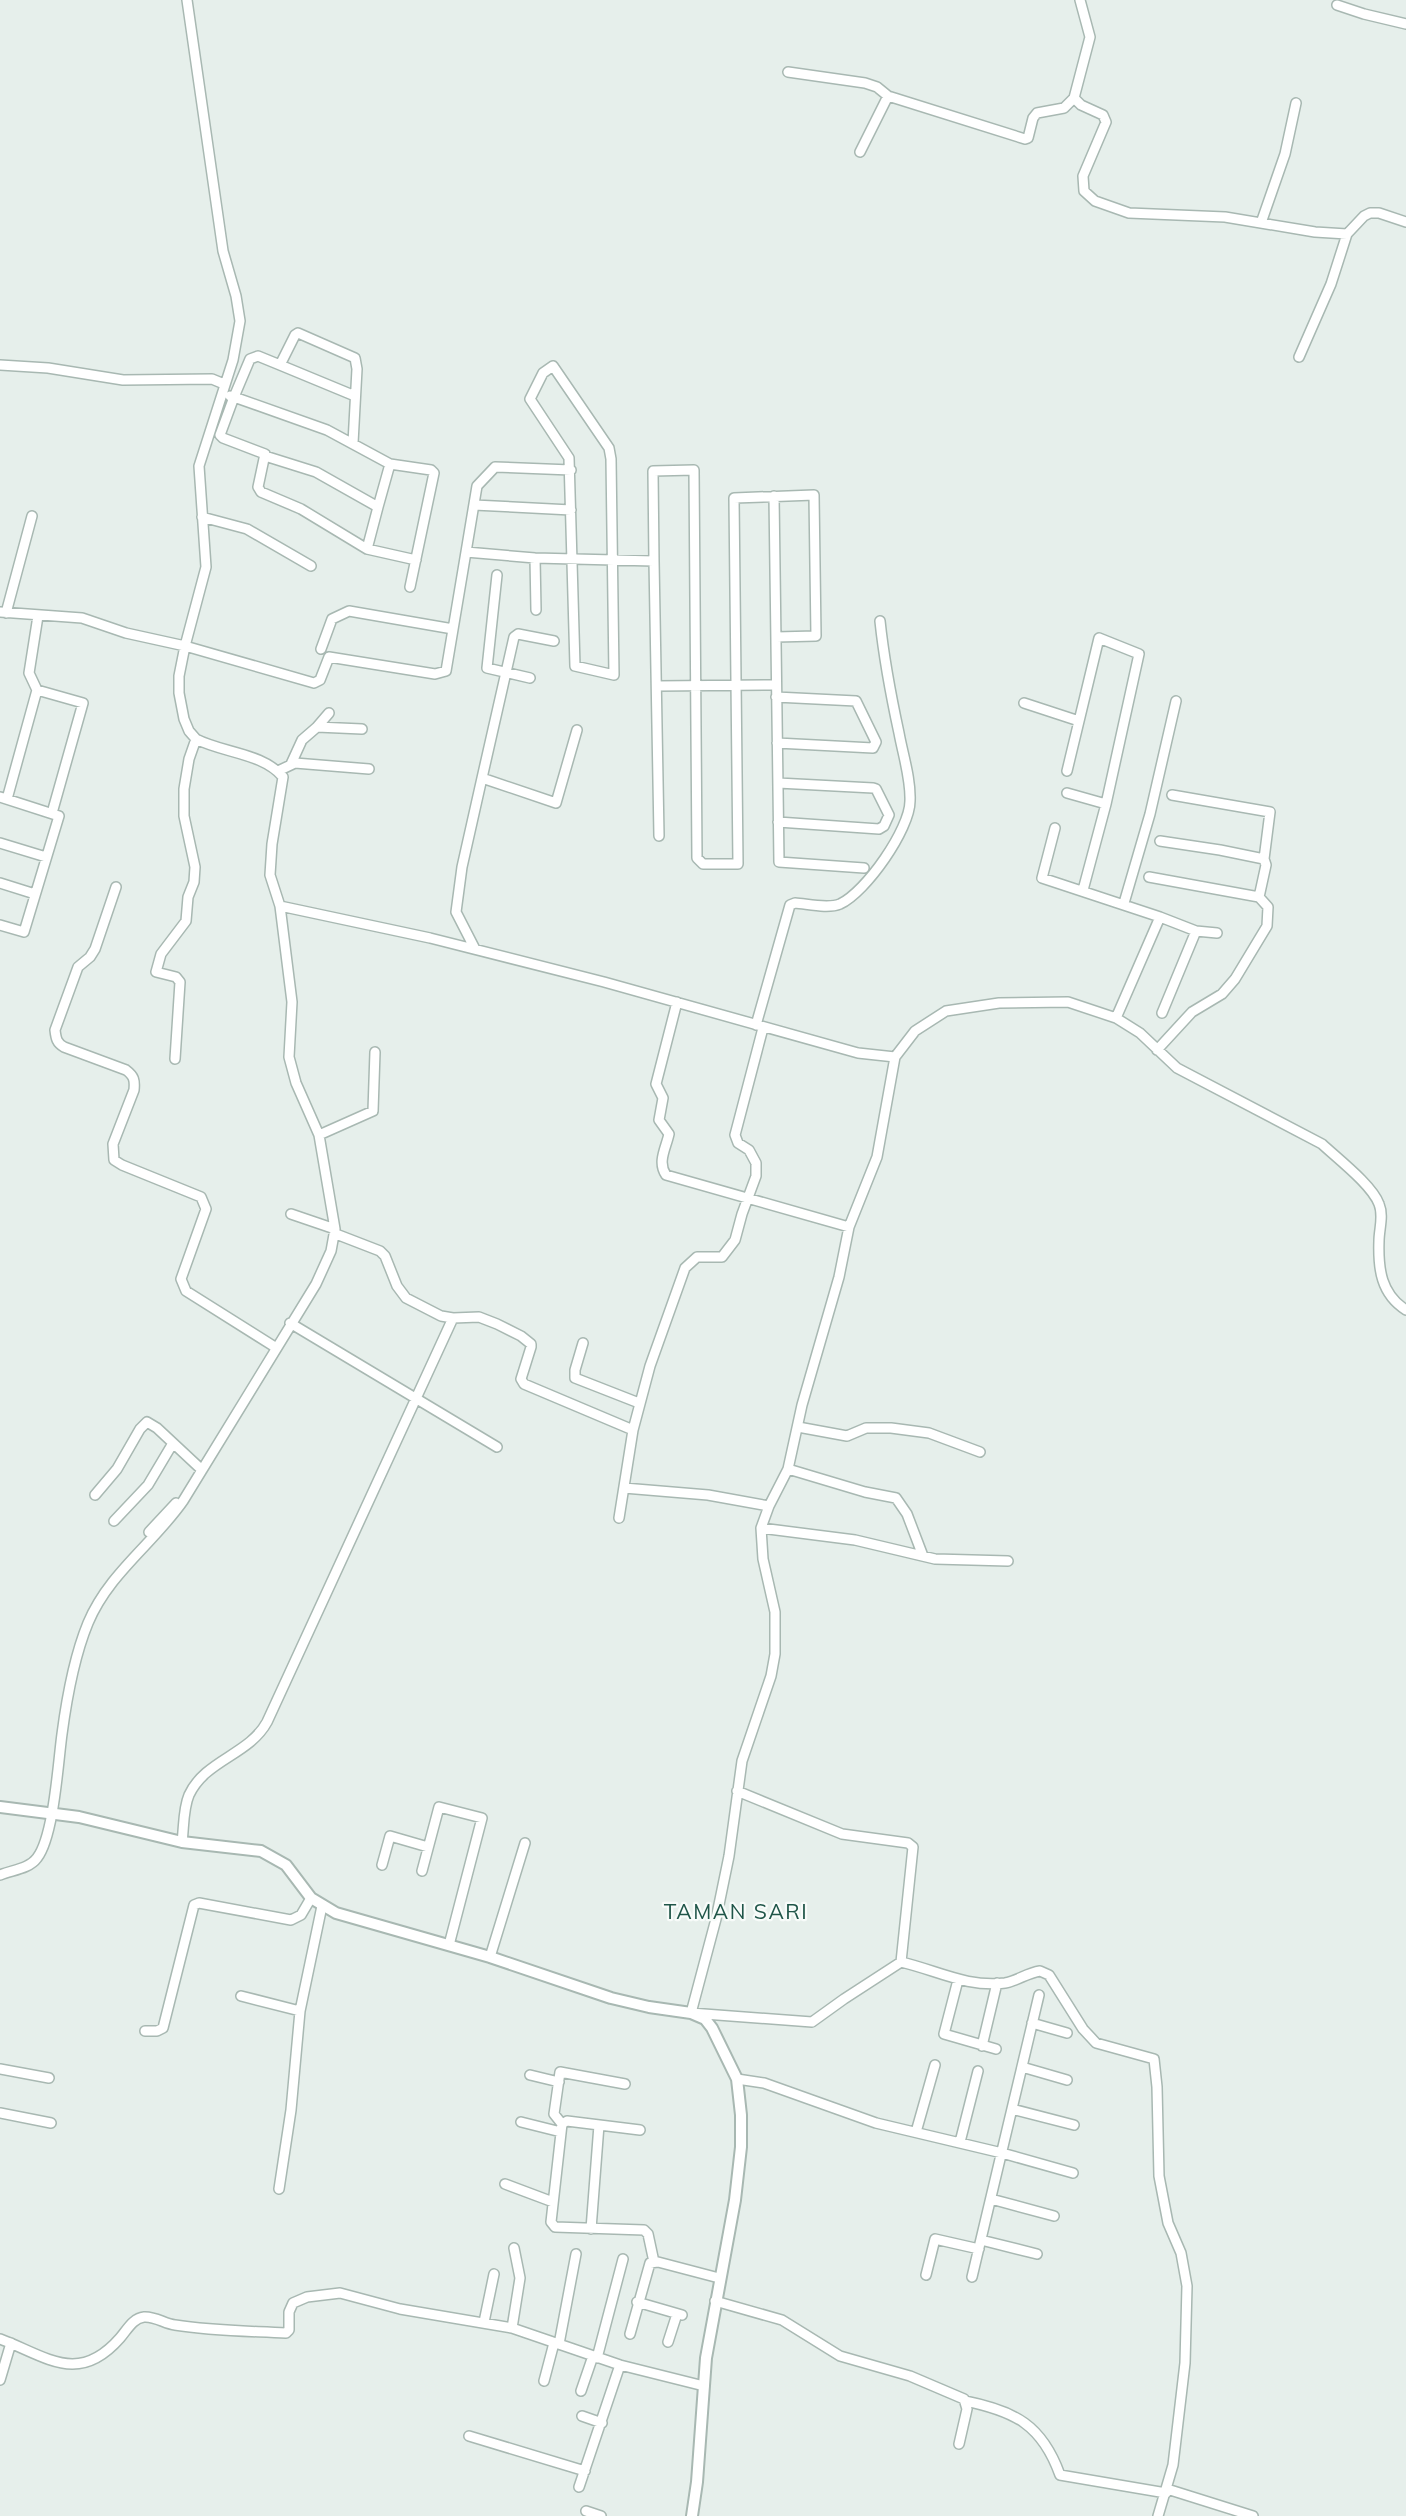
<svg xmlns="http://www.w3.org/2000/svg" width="1406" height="2516" viewBox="0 0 1406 2516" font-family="Mulish,sans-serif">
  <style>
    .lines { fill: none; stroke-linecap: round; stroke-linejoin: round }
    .minor-casing { stroke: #a8b8b2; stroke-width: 12 }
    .tertiary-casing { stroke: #a8b8b2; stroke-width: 14 }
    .minor { stroke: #fff; stroke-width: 9 }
    .tertiary { stroke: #fff; stroke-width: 10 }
    .labels { text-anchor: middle; stroke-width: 4.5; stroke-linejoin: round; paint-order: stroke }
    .quarter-label { font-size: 21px; letter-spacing: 1.5px; fill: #1f5548; stroke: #f7fbf9 }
  </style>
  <rect width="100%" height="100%" fill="#e6efeb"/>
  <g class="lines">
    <g class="minor-casing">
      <path id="minor" d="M1080,0L1090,37L1074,98L1081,105L1103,115L1106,122L1083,176L1084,191L1095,201L1129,213L1225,217L1315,232L1347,234
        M1337,5L1364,14L1406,24
        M788,72L865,83L877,87L888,96L1025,139L1028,138L1033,118L1037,113L1064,108L1074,98
        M860,152L888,96
        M1261,223L1285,154L1296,103
        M1299,357L1331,284L1347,234L1364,216L1370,213H1379L1406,222
        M0,365L48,368L123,380L212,379L224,384
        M280,365L355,396
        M553,366L609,448L611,459L614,675L575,666L569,458L530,399L543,373Z
        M230,396L234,397L220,435L223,438L265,454L258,487L261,492L301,509L367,549L416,560
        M353,443L357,369L355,358L298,333L295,335L280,365L258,356L250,359L234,397L327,430L390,464L431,470L434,473L410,587
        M265,456L316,472L378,507L367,549
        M774,496L779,862L864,868
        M474,505L571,510
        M378,507L390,464
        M202,517L247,529L311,566
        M466,552L477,486L495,467L571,470
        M535,558L536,610
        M654,561L653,471L694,470L697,858L703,864H738L734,498L814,495L816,636L776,637
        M497,575L487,668L530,678
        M0,612L82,618L126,633L185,646L314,683L320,680L329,657L435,674L446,671L466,552L535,558L654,561L659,836
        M6,613L32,516
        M321,649L332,619L349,611L453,629
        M657,686L776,685
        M37,690L83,703L52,813
        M776,697L856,701L876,742L873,748L777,743
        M1024,703L1079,721
        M317,727L329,713
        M291,764L302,740L317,727L362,729
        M278,771L295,763L369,769
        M1067,771L1099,638L1139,654L1106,804
        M482,778L514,637L518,634L554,641
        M778,783L873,788L876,789L889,815L884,826L879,829L778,822
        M1067,793L1106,804L1083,890
        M1172,795L1270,812L1264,859
        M0,797L59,816L24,932L0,925
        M7,799L37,690L29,673L38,616
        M1055,828L1042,878L1160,917
        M1160,841L1220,850L1264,859L1266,865L1259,897
        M0,843L46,857
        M1149,877L1259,897L1268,907L1267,926L1235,979L1222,994L1192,1012L1157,1050
        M0,883L35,894
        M116,887L95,949L90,957L78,967L55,1030C56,1039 57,1043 64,1047L126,1070C134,1076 135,1080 134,1090L113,1144L114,1160L122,1165L201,1197L206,1209L181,1279L186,1291L275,1347
        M1124,903L1150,814L1176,701
        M280,906L430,938L604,982L858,1053L895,1057L915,1031L946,1011L999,1003L1068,1002L1116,1018L1140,1033L1177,1068L1322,1144C1338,1159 1372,1185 1379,1204C1384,1216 1379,1229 1379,1241C1378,1269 1381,1294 1406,1310
        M475,949L456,912L462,867L482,778L556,803L577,730
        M677,1002L656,1084L663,1098L659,1120L669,1134C666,1148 657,1162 666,1175L849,1227
        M1162,1013L1196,931
        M1116,1018L1160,917L1196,931L1217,933
        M756,1025L790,905L795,903C808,904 828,909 840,904C866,892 910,829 910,801C911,779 903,755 899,733C891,696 884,659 880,621
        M895,1057L877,1157L849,1227L839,1277L802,1405L788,1469L769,1506L761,1528L763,1559L775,1612V1654L771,1676L742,1761L729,1856L716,1919L691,2013L812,2022L844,1999L901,1962C936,1970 968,1988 1005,1983C1017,1981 1027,1973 1040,1971L1049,1975L1083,2029L1096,2043L1154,2059L1157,2087L1159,2176L1168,2223L1181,2253L1187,2286L1185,2363L1173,2465L1158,2516
        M175,1059L180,982L176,977L156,972L161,954L186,921L188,897L194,882L195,867L184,816V789L189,759L196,739
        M319,1135L373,1111L375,1052
        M291,1214L335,1229
        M336,1234L380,1251L385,1256L397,1286L406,1298L441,1316L453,1318L479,1317L497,1324L521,1336L531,1344V1347L521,1379L524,1384L633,1430L650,1366L685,1268L697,1257H722L735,1240L742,1214L756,1176V1163L749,1150L738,1143L735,1135L763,1028
        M290,1323L497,1447
        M583,1343L575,1370V1378L639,1403
        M798,1427L847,1436L866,1428H891L929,1433L980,1452
        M788,1469L865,1492L896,1498L907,1514L923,1556
        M624,1488L708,1495L769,1506
        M95,1495L117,1469L140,1429L147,1422L157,1428L202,1470
        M619,1518L633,1430
        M114,1521L148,1485L173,1443
        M761,1528L855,1540L935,1559L1008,1561
        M149,1532L176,1503
        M737,1791L842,1834L908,1843L913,1847L901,1962
        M182,1842C184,1827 183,1809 189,1795C205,1760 249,1755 267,1722L453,1318
        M382,1865L390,1836L428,1847
        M422,1871L439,1807L482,1818L449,1945
        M0,1875C12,1870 29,1869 37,1858C54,1836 58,1763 62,1734C67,1696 74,1657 88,1623C109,1573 153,1544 183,1501L316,1284L331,1251L335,1229L319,1135L296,1083L289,1057L292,1002L280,906L270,875L272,844L283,777C263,753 223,753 196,739L189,731L184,719L179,693V676L185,646L206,567L199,466L233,360L240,321L236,296L223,251L187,0
        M490,1957L525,1843
        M958,1980L944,2034L996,2049
        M241,1996L300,2011
        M1032,2023L1067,2033
        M145,2031H157L163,2028L194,1905L199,1903L291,1920L301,1915L311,1898
        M982,2046L997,1983
        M1022,2067L1067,2080
        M0,2069L49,2078
        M530,2075L559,2082
        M737,2079L764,2083L876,2123L1002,2153L1073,2173
        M1012,2109L1074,2125
        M0,2113L51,2123
        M521,2122L561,2132
        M562,2124L554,2114L560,2072L625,2084
        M640,2130L567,2121L562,2124L551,2222L555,2227L644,2230L648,2234L654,2262
        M916,2132L935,2065
        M960,2142L978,2071
        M505,2184L553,2202
        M279,2189L291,2110L300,2011L322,1906
        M991,2199L1054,2216
        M591,2229L599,2125
        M981,2240L1037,2254
        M926,2275L935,2239L979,2249
        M972,2277L1039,1995
        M715,2301L782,2320L840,2356L910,2376L964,2399L967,2409L959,2444
        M637,2302L682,2315
        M484,2322L494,2274
        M512,2328L520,2278L514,2248
        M630,2334L650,2263L658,2262L719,2278
        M0,2339C46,2356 78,2386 120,2338C127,2330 133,2318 144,2317C155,2316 165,2324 175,2325C212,2331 249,2331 286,2333L289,2330V2312L293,2303L307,2297L340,2293L400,2309L512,2328L620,2365L704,2386
        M668,2342L677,2314
        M559,2344L576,2254
        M597,2358L623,2259
        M0,2380L11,2343
        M544,2381L554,2343
        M581,2391L593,2356
        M965,2401C1015,2411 1042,2425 1060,2475L1166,2493
        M582,2416L602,2423
        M469,2436L585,2471
        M579,2487L620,2365
        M1167,2489L1253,2516
        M586,2511L601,2516"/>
    </g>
    <g class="tertiary-casing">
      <path id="tertiary" d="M0,1807L79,1817L182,1842L261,1851L286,1865L311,1898L336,1913L490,1957L611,1998L649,2007L691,2013L705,2019L712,2028L737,2079L741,2115V2147L735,2200L706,2358L697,2482L692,2516"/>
    </g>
    <use href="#minor" class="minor"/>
    <use href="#tertiary" class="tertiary"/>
  </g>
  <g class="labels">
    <g class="quarter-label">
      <text x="736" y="1919">TAMAN SARI</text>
    </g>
  </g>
</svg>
